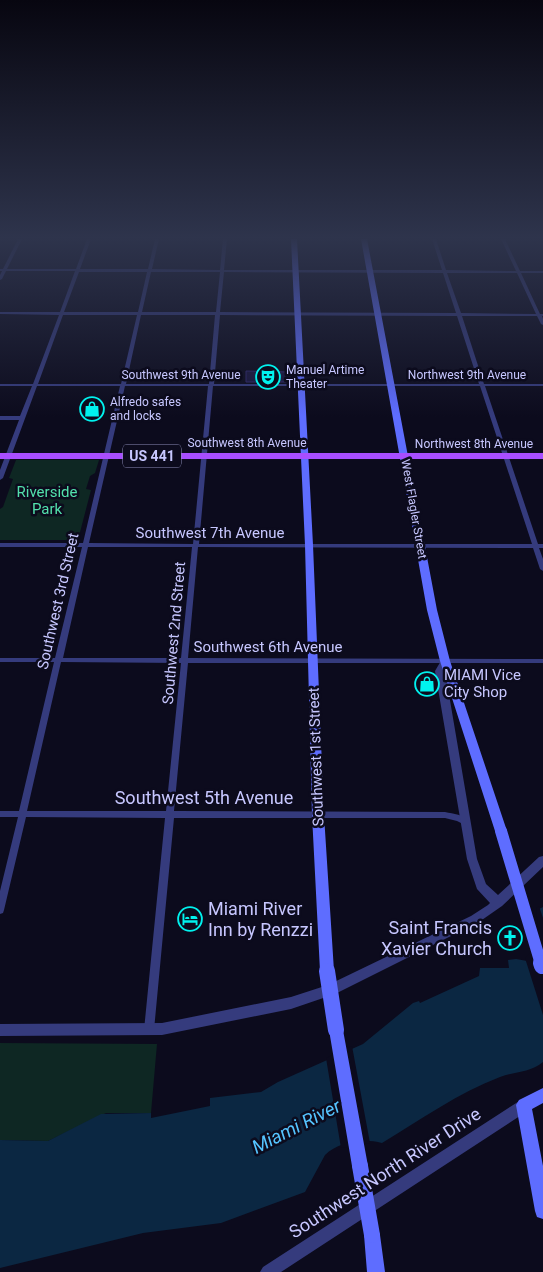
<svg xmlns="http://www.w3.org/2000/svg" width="543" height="1272" viewBox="0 0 543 1272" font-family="Roboto,sans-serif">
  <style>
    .green { fill: #0e2723 }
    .water { fill: #0b2742 }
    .pier { fill: #0c0b1d }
    .building { fill: #1a173e; stroke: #2e286b }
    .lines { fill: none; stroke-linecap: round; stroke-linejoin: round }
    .minor { fill: #353b7d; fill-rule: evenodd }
    .tertiary { fill: #353b7d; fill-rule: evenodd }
    .secondary { fill: #5e6dff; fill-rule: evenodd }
    .primary { fill: #a84eff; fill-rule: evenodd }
    .secondary-bridge-far1 { stroke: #5e6dff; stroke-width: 12 }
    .secondary-bridge { stroke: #5e6dff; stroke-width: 16 }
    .labels { text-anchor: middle; stroke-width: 5; stroke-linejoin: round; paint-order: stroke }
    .far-poi-label { font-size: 12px; fill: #c7c7ff; stroke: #0c0b1d; text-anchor: start }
    .far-street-label { font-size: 12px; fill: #c7c7ff; stroke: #0c0b1d }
    .shield { fill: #0c0b1d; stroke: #8f8fbb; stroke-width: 1 }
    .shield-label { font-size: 14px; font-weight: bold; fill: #c7c7ff }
    .park-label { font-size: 15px; fill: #52e0ac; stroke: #0c0b1d }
    .street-label { font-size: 15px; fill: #c7c7ff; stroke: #0c0b1d }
    .poi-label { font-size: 15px; fill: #c7c7ff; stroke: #0c0b1d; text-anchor: start }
    .near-street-label { font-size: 18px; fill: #c7c7ff; stroke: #0c0b1d }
    .near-poi-label { font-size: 18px; fill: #c7c7ff; stroke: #0c0b1d; text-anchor: start }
    .near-water-label { font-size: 19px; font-style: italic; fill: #55c4ff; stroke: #0c0b1d }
  </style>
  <rect width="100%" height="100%" fill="#0c0b1d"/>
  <path class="green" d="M16,460H99L95,473L90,476L86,489L91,490L78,540H0V509L3,507L13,479L9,478Z
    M0,1043L157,1044L151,1113H106L48,1141L0,1140Z"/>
  <path class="water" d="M543,907V1062C530,1073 516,1071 500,1077C458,1093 420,1120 382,1143C364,1138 339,1141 325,1155L305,1192L221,1223L143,1233L0,1268V1140L48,1141L101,1114L151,1113V1118L210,1106V1098L261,1092L278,1082L363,1044L413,1003L419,1001L420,1003L479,976L480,968H509L508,960L516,959L527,961L538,943L539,909Z"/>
  <path class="pier" d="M539,906L543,918V1015L525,958L533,950L538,927L536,908Z
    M352,1046L370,1143L341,1148L326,1058Z"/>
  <path class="building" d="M246,371L288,372L290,373V380L288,382H246Z
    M183,914H198L197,925H182Z"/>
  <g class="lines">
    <path class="minor" d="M18,239H22L7,269H76L87,239H91L80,269H148L155,239H159L152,269L220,270L223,239H227L224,270H442L432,239H436L446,270L516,271L501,239H505L520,271H543V273H521L540,314H543V316H542L543,319V325L541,324L537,316H462L484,384H543V386H485L538,544H543V548H539L543,559V571L540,569L533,548L198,547L188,658L543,659V663H188L174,811L445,812C454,814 463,814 469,822L468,824L465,825L457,821L445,818H174L154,1030L153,1033L149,1035L145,1033L144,1030L165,818L26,817L4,910L3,913L0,914V891L18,817H0V811H19L54,662H0V658H55L82,547H0V543H83L120,386H37L3,478L0,480V470L19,420H0V416H20L32,386H0V384H33L59,315L0,314V312H60L75,271H6L2,279L0,280V275L2,271H0V269H3ZM79,272H147L138,312H64ZM151,272H220L216,312H142ZM224,272L443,273L456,313L220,312ZM447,273H517L536,314L461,313ZM63,315H137L121,384H38ZM141,315H215L209,384H126ZM220,315L457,316L479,384H214ZM125,386H208L193,544L89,543ZM213,386H480L532,544H199ZM88,547H192L181,658H63ZM61,662L181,663L166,811H27Z"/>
    <path class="tertiary" d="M445,658L449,661L445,671L477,859L486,884L498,895L539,857L543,856V867L502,906L479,922L335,994L291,1009L162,1035L0,1036V1024L162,1023L291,997L328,985L471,916L488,905L490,903L477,889L467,859L435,671L442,659Z
      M524,1098L529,1100L531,1105L529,1110L281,1272H260L263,1267Z"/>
    <path class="secondary" d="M291,239H297L313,545L324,815L334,971L332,975L327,977L322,975L320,971L312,815L305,545Z
      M361,239H367L437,610L450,661L507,831L505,834L501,836L497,834L495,831L440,661L427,610Z
      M336,1023L341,1025L343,1030L368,1166L366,1172L360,1174L354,1172L352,1166L329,1030L331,1025Z
      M543,1088V1103L532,1109L543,1166V1219L537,1217L535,1211L516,1105L519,1100Z
      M372,1227L378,1229L380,1235L385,1272H367L364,1235L366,1229Z"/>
    <path class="primary" d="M0,453H543V459H0Z"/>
    <path class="secondary-bridge-far1" d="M501,831L541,964"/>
    <path class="secondary-bridge" d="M541,963L542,966
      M327,971L336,1030
      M360,1166L372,1235"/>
  </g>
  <linearGradient id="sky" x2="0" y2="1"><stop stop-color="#070610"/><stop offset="0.57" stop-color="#2e344c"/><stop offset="1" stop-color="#2e344c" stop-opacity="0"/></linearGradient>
  <rect width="543" height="417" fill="url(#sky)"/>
  <defs>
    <g id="theatre-ring" transform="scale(1.25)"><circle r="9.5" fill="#0c0b1d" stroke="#00f2ee" stroke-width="1.5"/><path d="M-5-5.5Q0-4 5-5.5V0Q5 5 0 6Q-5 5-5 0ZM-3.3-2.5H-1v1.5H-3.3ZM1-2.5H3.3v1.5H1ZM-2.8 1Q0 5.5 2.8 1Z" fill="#00f2ee"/></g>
    <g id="shop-ring" transform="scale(1.25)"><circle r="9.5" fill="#0c0b1d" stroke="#00f2ee" stroke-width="1.5"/><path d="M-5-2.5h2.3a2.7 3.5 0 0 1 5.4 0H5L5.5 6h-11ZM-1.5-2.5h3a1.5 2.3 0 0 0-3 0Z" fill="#00f2ee"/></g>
    <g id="hotel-ring" transform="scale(1.25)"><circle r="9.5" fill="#0c0b1d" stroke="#00f2ee" stroke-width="1.5"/><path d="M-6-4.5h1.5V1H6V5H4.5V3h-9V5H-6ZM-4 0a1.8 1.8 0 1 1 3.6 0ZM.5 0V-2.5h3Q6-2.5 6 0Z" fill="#00f2ee"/></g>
    <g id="church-ring" transform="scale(1.25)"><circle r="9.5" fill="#0c0b1d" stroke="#00f2ee" stroke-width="1.5"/><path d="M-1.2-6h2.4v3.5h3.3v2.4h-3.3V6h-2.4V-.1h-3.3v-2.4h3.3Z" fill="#00f2ee"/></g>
  </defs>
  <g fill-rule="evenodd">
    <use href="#theatre-ring" x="268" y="377"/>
    <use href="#shop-ring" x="92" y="409"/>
    <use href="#shop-ring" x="427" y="684"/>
    <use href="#hotel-ring" x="190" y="919"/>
    <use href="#church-ring" x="510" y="938"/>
  </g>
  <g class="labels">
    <g class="far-poi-label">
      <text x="286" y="374">Manuel Artime<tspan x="286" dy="14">Theater</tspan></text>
      <text x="110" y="406">Alfredo safes<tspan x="110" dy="14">and locks</tspan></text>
    </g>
    <g class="far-street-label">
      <text x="181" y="379">Southwest 9th Avenue</text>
      <text x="467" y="379">Northwest 9th Avenue</text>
      <text x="247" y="447">Southwest 8th Avenue</text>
      <text x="474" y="448">Northwest 8th Avenue</text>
      <text transform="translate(414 509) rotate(80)" y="4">West Flagler Street</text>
    </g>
    <rect class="shield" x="123" y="444.5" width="58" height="23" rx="4"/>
    <g class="shield-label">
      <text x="152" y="461">US 441</text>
    </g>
    <g class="park-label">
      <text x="47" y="497">Riverside<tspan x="47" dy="17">Park</tspan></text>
    </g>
    <g class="street-label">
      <text x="210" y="538">Southwest 7th Avenue</text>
      <text transform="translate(58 601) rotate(-77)" y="5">Southwest 3rd Street</text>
      <text transform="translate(174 633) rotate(-85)" y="5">Southwest 2nd Street</text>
      <text x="268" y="652">Southwest 6th Avenue</text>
      <text transform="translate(316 757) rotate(-92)" y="5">Southwest 1st Street</text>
    </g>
    <g class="poi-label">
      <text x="444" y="680">MIAMI Vice<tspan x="444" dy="17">City Shop</tspan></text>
    </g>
    <g class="near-street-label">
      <text x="204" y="804">Southwest 5th Avenue</text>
      <text transform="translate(385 1173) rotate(-33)" y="6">Southwest North River Drive</text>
    </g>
    <g class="near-poi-label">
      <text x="208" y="915">Miami River<tspan x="208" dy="21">Inn by Renzzi</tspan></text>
      <text x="492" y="934" text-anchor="end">Saint Francis<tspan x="492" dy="21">Xavier Church</tspan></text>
    </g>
    <g class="near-water-label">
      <text transform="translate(296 1126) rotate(-27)" y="7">Miami River</text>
    </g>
  </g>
</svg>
